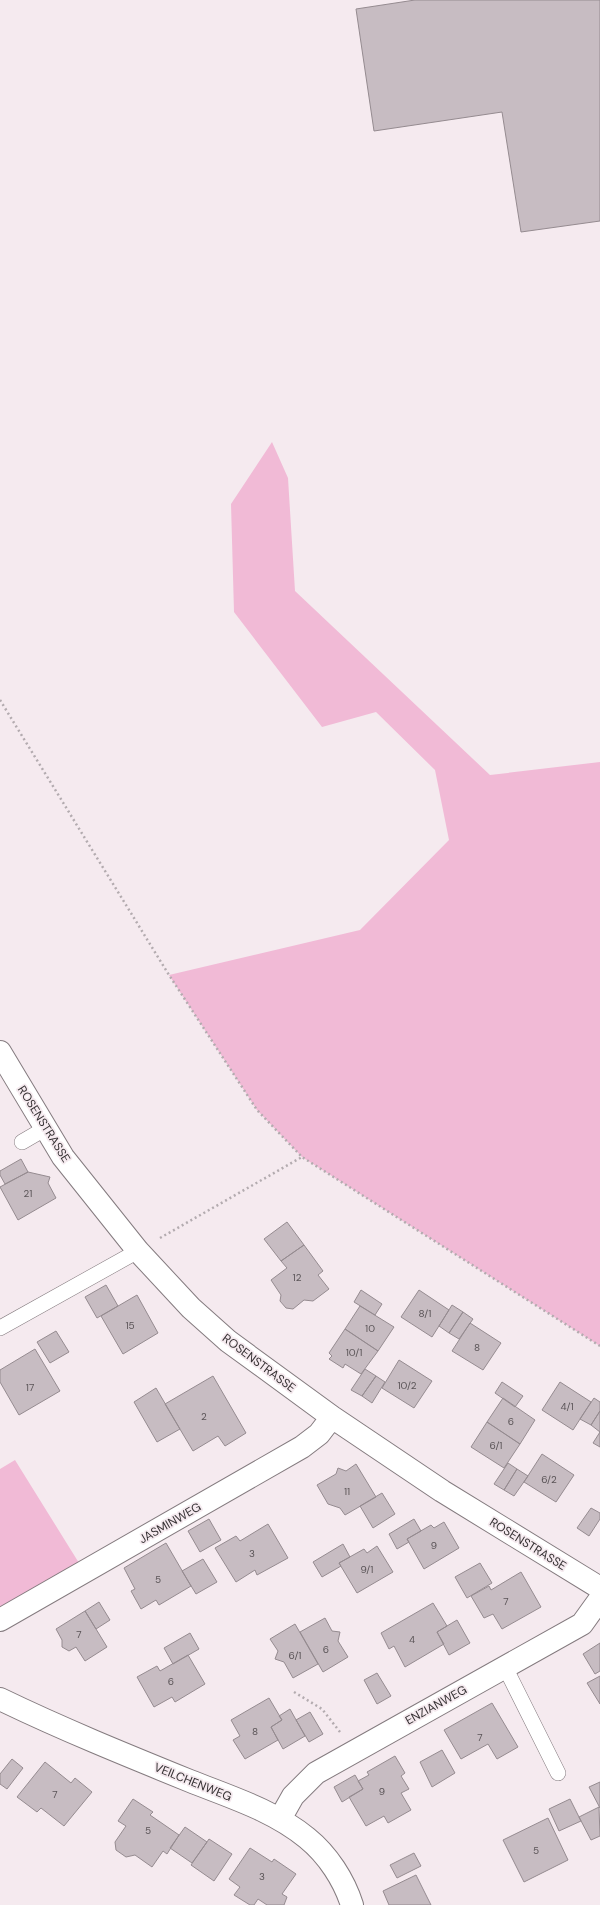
<svg xmlns="http://www.w3.org/2000/svg" width="600" height="1905" viewBox="0 0 600 1905" font-family="'DM Sans',sans-serif">
  <style>
    .green { fill: #f1bad6 }
    .building { fill: #c7bcc2; stroke: #958b90 }
    .lines { fill: none; stroke-linecap: round; stroke-linejoin: round }
    .service-casing { stroke: #847b7f; stroke-width: 16 }
    .minor-casing { stroke: #847b7f; stroke-width: 24 }
    .path { stroke: #b3abaf; stroke-width: 2.5; stroke-dasharray: 2 3; stroke-linecap: butt }
    .service { stroke: #fff; stroke-width: 15 }
    .minor { stroke: #fff; stroke-width: 22 }
    .labels { text-anchor: middle; stroke-width: 3.5; stroke-linejoin: round; paint-order: stroke }
    .number-label { font-size: 10px; fill: #5a5457 }
    .street-label { font-size: 12px; fill: #353133; stroke: #f5eaef }
  </style>
  <rect width="100%" height="100%" fill="#f5eaef"/>
  <path class="green" d="M272,442L288,478L295,591L490,775L600,762V1346L302,1157L257,1110L169,975L360,930L449,840L435,770L376,712L322,727L234,612L231,504Z
    M15,1460L79,1563L0,1611V1469Z"/>
  <path class="building" d="M415,0H600V221L521,232L502,112L374,131L356,9Z
    M21,1159L28,1172L5,1184L0,1175V1171Z
    M28,1172L50,1177L48,1183L56,1198L18,1220L0,1187Z
    M287,1222L304,1245L281,1261L264,1239Z
    M304,1245L323,1271L318,1275L329,1289L313,1301L304,1300L293,1309L286,1308L280,1301L281,1295L271,1280L287,1268L281,1261Z
    M106,1285L118,1306L97,1318L85,1297Z
    M361,1290L382,1304L375,1315L354,1302Z
    M419,1290L449,1310L432,1337L401,1317Z
    M137,1295L158,1333L123,1354L101,1316Z
    M452,1305L463,1312L449,1333L439,1326Z
    M360,1306L394,1327L378,1351L345,1329Z
    M463,1312L473,1319L459,1339L449,1333Z
    M470,1323L501,1343L483,1370L452,1351Z
    M345,1329L378,1351L361,1374L345,1364L343,1368L329,1359L332,1356L329,1353Z
    M56,1331L69,1352L50,1363L37,1342Z
    M35,1349L60,1391L19,1415L0,1382V1370Z
    M399,1360L432,1381L414,1408L382,1388Z
    M365,1369L376,1376L362,1396L351,1390Z
    M213,1376L246,1433L225,1446L218,1436L193,1451L165,1404Z
    M376,1376L385,1382L372,1403L362,1396Z
    M502,1382L523,1396L515,1407L495,1393Z
    M560,1382L591,1402L573,1430L542,1410Z
    M156,1388L180,1429L157,1442L134,1402Z
    M503,1398L535,1420L520,1444L487,1422Z
    M594,1398L600,1402V1411L591,1425L580,1419Z
    M600,1411V1432L591,1425Z
    M487,1422L520,1444L504,1468L471,1447Z
    M600,1432V1447L593,1443Z
    M542,1454L574,1475L556,1502L524,1482Z
    M508,1463L517,1469L504,1490L494,1484Z
    M356,1464L376,1497L345,1515L340,1508L328,1504L317,1485L336,1474L338,1468L346,1471Z
    M517,1469L528,1476L514,1496L504,1490Z
    M382,1493L395,1514L373,1528L360,1506Z
    M591,1508L600,1513V1519L589,1536L577,1528Z
    M209,1519L221,1540L200,1552L188,1531Z
    M414,1519L421,1531L407,1539L409,1542L397,1549L389,1534Z
    M444,1522L459,1548L424,1569L407,1539L431,1525L434,1528Z
    M268,1524L288,1558L257,1575L255,1570L236,1582L215,1548L236,1536L240,1541Z
    M166,1543L191,1586L159,1605L156,1600L141,1609L131,1591L135,1589L124,1568Z
    M343,1544L350,1557L339,1563L341,1566L322,1577L313,1562Z
    M377,1546L393,1572L357,1593L339,1563L364,1549L367,1553Z
    M203,1559L217,1582L196,1594L182,1571Z
    M480,1563L492,1583L467,1598L455,1577Z
    M521,1572L541,1607L502,1629L493,1614L484,1618L471,1596L489,1586L491,1590Z
    M99,1602L110,1620L96,1629L85,1611Z
    M433,1603L447,1626L437,1632L444,1644L405,1667L394,1646L389,1649L381,1633Z
    M85,1611L107,1647L85,1661L76,1647L69,1651L62,1647V1640L56,1629Z
    M325,1618L332,1631L340,1632L338,1641L348,1657L323,1672L300,1632Z
    M457,1620L470,1643L449,1655L437,1632Z
    M295,1624L318,1664L293,1678L284,1662L275,1659L278,1651L270,1639Z
    M190,1633L199,1649L173,1664L164,1648Z
    M600,1643V1671L595,1674L583,1654Z
    M188,1655L205,1684L175,1702L172,1697L154,1707L137,1677L157,1666L160,1671Z
    M377,1673L391,1696L377,1704L364,1680Z
    M600,1676V1704L587,1683Z
    M269,1698L282,1720L271,1727L278,1740L245,1759L233,1740L240,1736L231,1720Z
    M492,1703L518,1747L497,1759L488,1744L461,1759L444,1730Z
    M290,1709L305,1736L283,1749L271,1727L282,1720L279,1716Z
    M310,1712L323,1734L309,1742L296,1720Z
    M442,1750L455,1773L432,1787L420,1762Z
    M395,1756L405,1773L401,1776L409,1789L401,1793L411,1810L388,1823L384,1816L366,1826L349,1797L363,1789L358,1781L369,1775L367,1772Z
    M12,1759L23,1768L7,1789L0,1784V1774Z
    M45,1762L71,1783L75,1778L92,1792L64,1826L41,1808L37,1812L17,1797Z
    M355,1775L363,1789L342,1802L334,1787Z
    M600,1782V1808L589,1787Z
    M133,1799L153,1812L150,1815L179,1835L167,1854L163,1851L152,1867L135,1855L126,1857L116,1850L115,1842L126,1826L118,1821Z
    M570,1799L581,1821L559,1831L549,1809Z
    M599,1807L600,1836L591,1840L579,1817Z
    M548,1818L568,1860L524,1882L503,1840Z
    M185,1827L207,1842L192,1863L170,1848Z
    M209,1839L232,1854L214,1881L191,1865Z
    M250,1848L272,1862L274,1859L296,1874L282,1894L287,1897L284,1905H267L258,1899L254,1905H250L234,1895L240,1887L229,1879Z
    M414,1853L421,1866L397,1878L390,1865Z
    M416,1875L431,1905H389L383,1891Z"/>
  <g class="lines">
    <g class="service-casing">
      <path id="service" d="M22,1142L46,1128
        M0,1328L138,1251
        M505,1667L558,1773"/>
    </g>
    <g class="minor-casing">
      <path id="minor" d="M0,1052L63,1157L138,1251L191,1308L228,1341L332,1417L442,1491L600,1588
        M0,1620L302,1447L319,1434L332,1417
        M0,1699C62,1729 126,1755 190,1781C230,1797 273,1810 307,1838C328,1855 344,1880 352,1905
        M280,1819L293,1796L316,1773L582,1624L600,1599"/>
    </g>
    <path class="path" d="M0,700L169,975L257,1110L302,1157L600,1346
      M160,1238L302,1157
      M294,1692L322,1709L340,1732"/>
    <use href="#service" class="service"/>
    <use href="#minor" class="minor"/>
  </g>
  <g class="labels">
    <g class="number-label">
      <text x="28" y="1197">21</text>
      <text x="297" y="1281">12</text>
      <text x="425" y="1317">8/1</text>
      <text x="130" y="1329">15</text>
      <text x="370" y="1332">10</text>
      <text x="477" y="1351">8</text>
      <text x="354" y="1356">10/1</text>
      <text x="407" y="1389">10/2</text>
      <text x="30" y="1391">17</text>
      <text x="567" y="1410">4/1</text>
      <text x="204" y="1420">2</text>
      <text x="511" y="1425">6</text>
      <text x="496" y="1449">6/1</text>
      <text x="549" y="1483">6/2</text>
      <text x="347" y="1495">11</text>
      <text x="434" y="1549">9</text>
      <text x="252" y="1557">3</text>
      <text x="367" y="1573">9/1</text>
      <text x="158" y="1583">5</text>
      <text x="506" y="1605">7</text>
      <text x="79" y="1638">7</text>
      <text x="412" y="1643">4</text>
      <text x="326" y="1653">6</text>
      <text x="295" y="1659">6/1</text>
      <text x="171" y="1685">6</text>
      <text x="255" y="1735">8</text>
      <text x="480" y="1741">7</text>
      <text x="382" y="1795">9</text>
      <text x="55" y="1798">7</text>
      <text x="148" y="1834">5</text>
      <text x="536" y="1854">5</text>
      <text x="262" y="1880">3</text>
    </g>
    <g class="street-label">
      <text transform="translate(44 1124) rotate(58)" y="4">ROSENSTRASSE</text>
      <text transform="translate(259 1363) rotate(37)" y="4">ROSENSTRASSE</text>
      <text transform="translate(170 1523) rotate(-30)" y="4">JASMINWEG</text>
      <text transform="translate(528 1544) rotate(32)" y="4">ROSENSTRASSE</text>
      <text transform="translate(436 1705) rotate(-29)" y="4">ENZIANWEG</text>
      <text transform="translate(193 1782) rotate(22)" y="4">VEILCHENWEG</text>
    </g>
  </g>
</svg>
